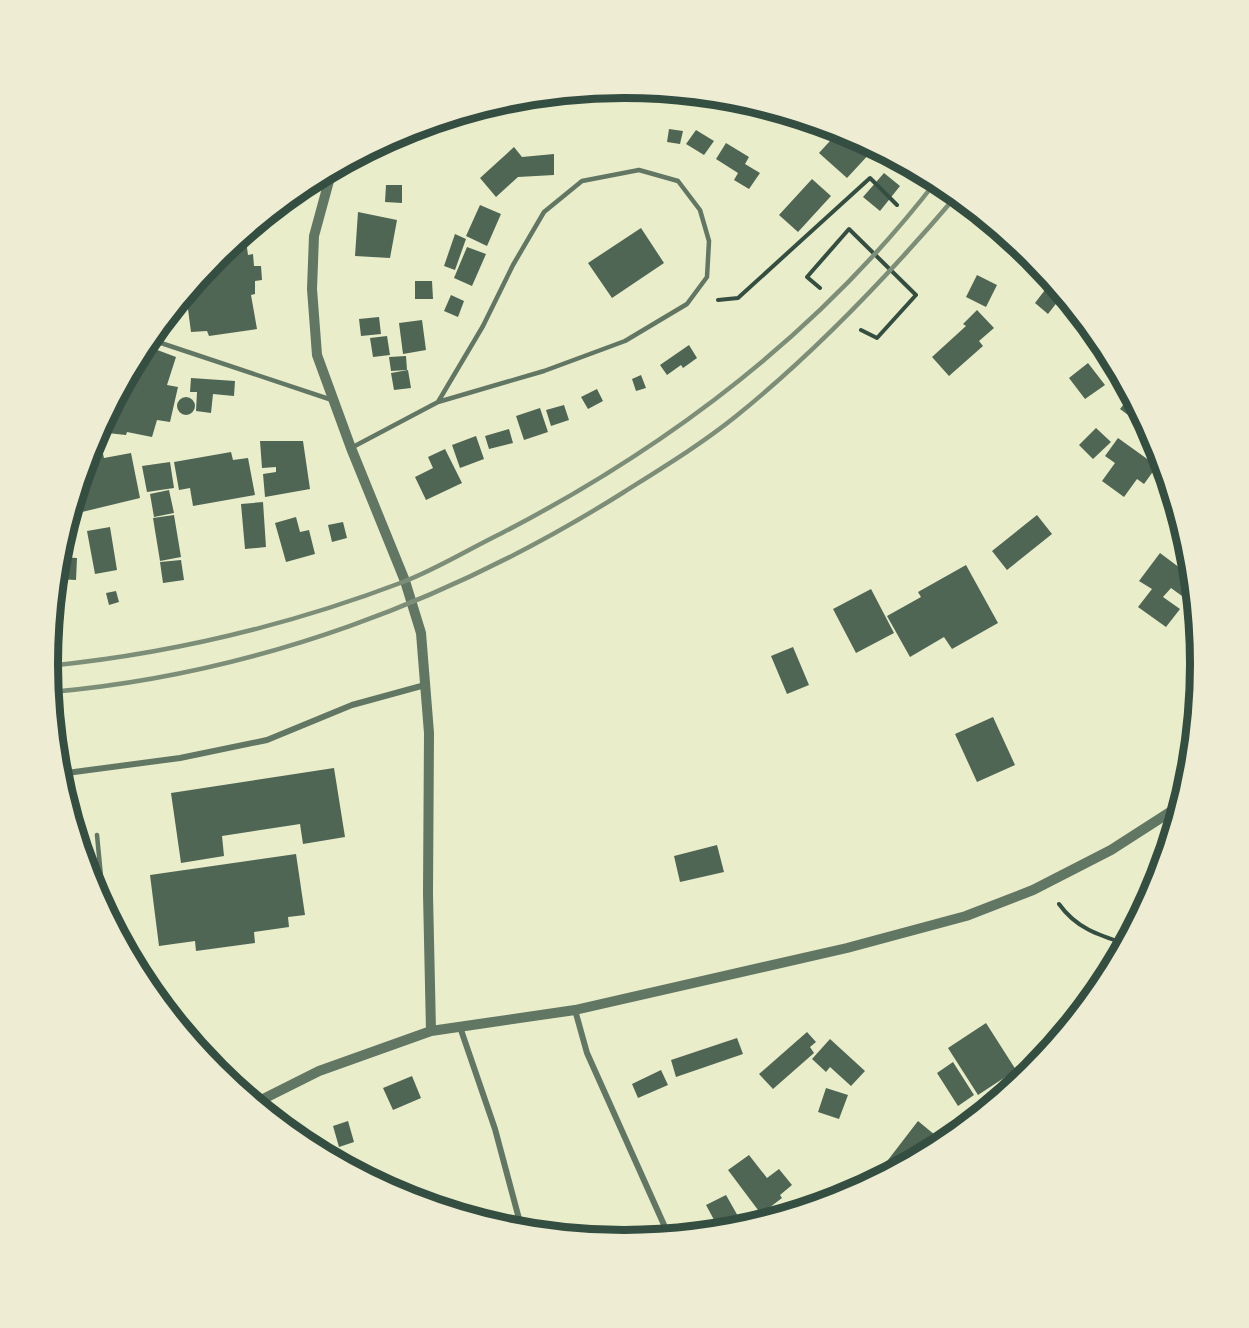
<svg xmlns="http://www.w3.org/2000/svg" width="1249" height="1328" viewBox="0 0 1249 1328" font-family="Rubik,sans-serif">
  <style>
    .building { fill: #4f6655 }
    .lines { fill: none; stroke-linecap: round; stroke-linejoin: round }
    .path { stroke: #344e41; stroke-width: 4 }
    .service { stroke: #617663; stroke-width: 4.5 }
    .minor { stroke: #617663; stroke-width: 6 }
    .tertiary { stroke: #617663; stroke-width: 10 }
    .rail { stroke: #7c8e77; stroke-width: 4.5 }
    .rim { fill: none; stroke: #344e41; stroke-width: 8 }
  </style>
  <rect width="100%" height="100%" fill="#e9edc9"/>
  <path class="building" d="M669,129L683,131L680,144L667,142Z
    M696,130L714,141L704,155L686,144Z
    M840,130L858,138L872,151L847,178L819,153Z
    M726,143L749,157L745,164L760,173L749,189L734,180L738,173L716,159Z
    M514,147L522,157L554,154V175L518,177L496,197L480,178Z
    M884,173L900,186L880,211L863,197Z
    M812,179L831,196L798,232L779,215Z
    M386,185H402V203L385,202Z
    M480,205L501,214L487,246L466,236Z
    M358,212L397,220L390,258L355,256Z
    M641,228L664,263L612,298L588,263Z
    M245,233L248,255L253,254L254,266H261L262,280L255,281V294L251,295L257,329L209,336L207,331L191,332L186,294L217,256Z
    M455,234L466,239L455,270L444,266Z
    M467,247L486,254L472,286L454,278Z
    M1022,248L1041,267L1039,271L1016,260Z
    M977,275L997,285L986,307L966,297Z
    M415,281H432L433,299H415Z
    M1048,286L1062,296L1048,314L1035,303Z
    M451,295L464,301L458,317L444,311Z
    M977,310L994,328L979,341L983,346L949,376L932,357L966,326L963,324Z
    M379,317L381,334L361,336L359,319Z
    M422,320L426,350L403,354L399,323Z
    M387,336L390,355L373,357L370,338Z
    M144,345L176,357L167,385L178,387L170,422L157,420L152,437L127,432L126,435L98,432Z
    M689,345L697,358L683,368L681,365L667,375L660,365Z
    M406,356L407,370L391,371L389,357Z
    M1088,363L1105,385L1085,399L1069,378Z
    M408,370L411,388L394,390L391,373Z
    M641,375L646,388L636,391L632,379Z
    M191,378L235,381L234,396L213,394L211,413L196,411L197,392H190Z
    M597,389L603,401L588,409L581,397Z
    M1131,395L1146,423L1143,426L1120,409Z
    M177 406a9 9 0 1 1 18 0a9 9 0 1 1-18 0Z
    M564,405L569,420L551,426L546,410Z
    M540,408L548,432L524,440L516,416Z
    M1096,428L1111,442L1093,459L1079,445Z
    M509,429L513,443L489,449L485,436Z
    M476,436L484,459L460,468L452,445Z
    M1118,438L1157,466L1144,484L1137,479L1124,497L1102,481L1115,463L1105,456Z
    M260,441H303L310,489L265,497L263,474L276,472V467L262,468Z
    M445,449L462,483L426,500L415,477L433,468L428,457Z
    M231,452L233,460L248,458L255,495L193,506L190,488L179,490L174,462Z
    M131,453L140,498L82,512L78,490L83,483L88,457L103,454L104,458Z
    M170,462L174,488L147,492L142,466Z
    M169,490L174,513L154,517L150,494Z
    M263,502L266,547L245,549L241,504Z
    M72,509H78V530L66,529Z
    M174,515L181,557L160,561L153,518Z
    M1037,515L1052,534L1007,570L992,551Z
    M296,517L300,532L309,530L315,554L286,562L275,523Z
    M343,522L347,538L332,542L328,525Z
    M110,527L117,570L95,574L87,531Z
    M1160,553L1184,571L1185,569L1192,574L1195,602L1193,604L1171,588L1163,597L1180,609L1166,627L1138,607L1152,589L1139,581Z
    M59,557L77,558L76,580L56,579Z
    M181,560L184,580L163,583L160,562Z
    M966,565L998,623L952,649L944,637L910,657L887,616L921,597L918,592Z
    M871,589L894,633L856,653L833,609Z
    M116,591L119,602L109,605L106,593Z
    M793,647L809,685L787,694L771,656Z
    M1201,662V664L1199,684L1189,676Z
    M993,717L1015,765L977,782L955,734Z
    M334,768L345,837L303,844L300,824L222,836L224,856L181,863L171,793Z
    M717,845L724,872L680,882L674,856Z
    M296,854L305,915L288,917L289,927L254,932L255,943L196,951L195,941L159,946L150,875Z
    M986,1023L1016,1070L978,1095L948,1048Z
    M807,1032L816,1042L810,1047L814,1053L773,1089L759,1074Z
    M737,1038L743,1054L676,1077L671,1060Z
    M830,1039L865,1071L851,1086L830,1067L826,1072L812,1059Z
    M953,1062L974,1095L958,1106L937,1073Z
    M661,1070L668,1085L638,1098L632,1084Z
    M412,1076L421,1098L393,1110L383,1088Z
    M826,1088L848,1095L839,1119L818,1112Z
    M348,1121L354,1142L339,1147L333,1126Z
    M918,1121L935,1135L916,1159L882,1177L878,1173Z
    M749,1155L767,1178L779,1169L792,1185L780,1195L782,1198L761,1214L728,1170Z
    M726,1195L739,1218L719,1229L706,1205Z"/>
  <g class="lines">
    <path class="path" d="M820,288L807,277L849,229L916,295L877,338L861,330
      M718,300L738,298L870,178L897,205
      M1059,904C1076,928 1098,935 1126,944"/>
    <path class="service" d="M149,339L332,400
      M351,448L438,402L544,371L625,341L687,304L707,277L709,241L700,210L678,181L639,170L582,181L544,212L513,265L483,326L438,402
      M97,835L104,908"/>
    <path class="minor" d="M59,774L180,758L267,740L352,705L425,685
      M575,1010L587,1053L669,1236
      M460,1027L495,1129L522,1230"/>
    <path class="tertiary" d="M337,167L329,181L314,236L312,289L317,355L351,448L405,581L421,633L429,733L428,894L431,1031
      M255,1103L319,1071L431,1031L575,1010L847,948L966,916L1033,890L1111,850L1181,805"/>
    <path class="rail" d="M48,666C169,654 290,625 403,582C437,569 469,549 502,533C670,446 821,331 937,180
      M51,692C256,674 451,601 624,492C662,468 700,445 735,417C817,351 889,275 957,195"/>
  </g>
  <path d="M0 0H1249V1328H0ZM58 664a566 566 0 1 1 1132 0a566 566 0 1 1-1132 0Z" fill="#eeecd3" fill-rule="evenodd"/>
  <path class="rim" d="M58 664a566 566 0 1 1 1132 0a566 566 0 1 1-1132 0Z"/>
</svg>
